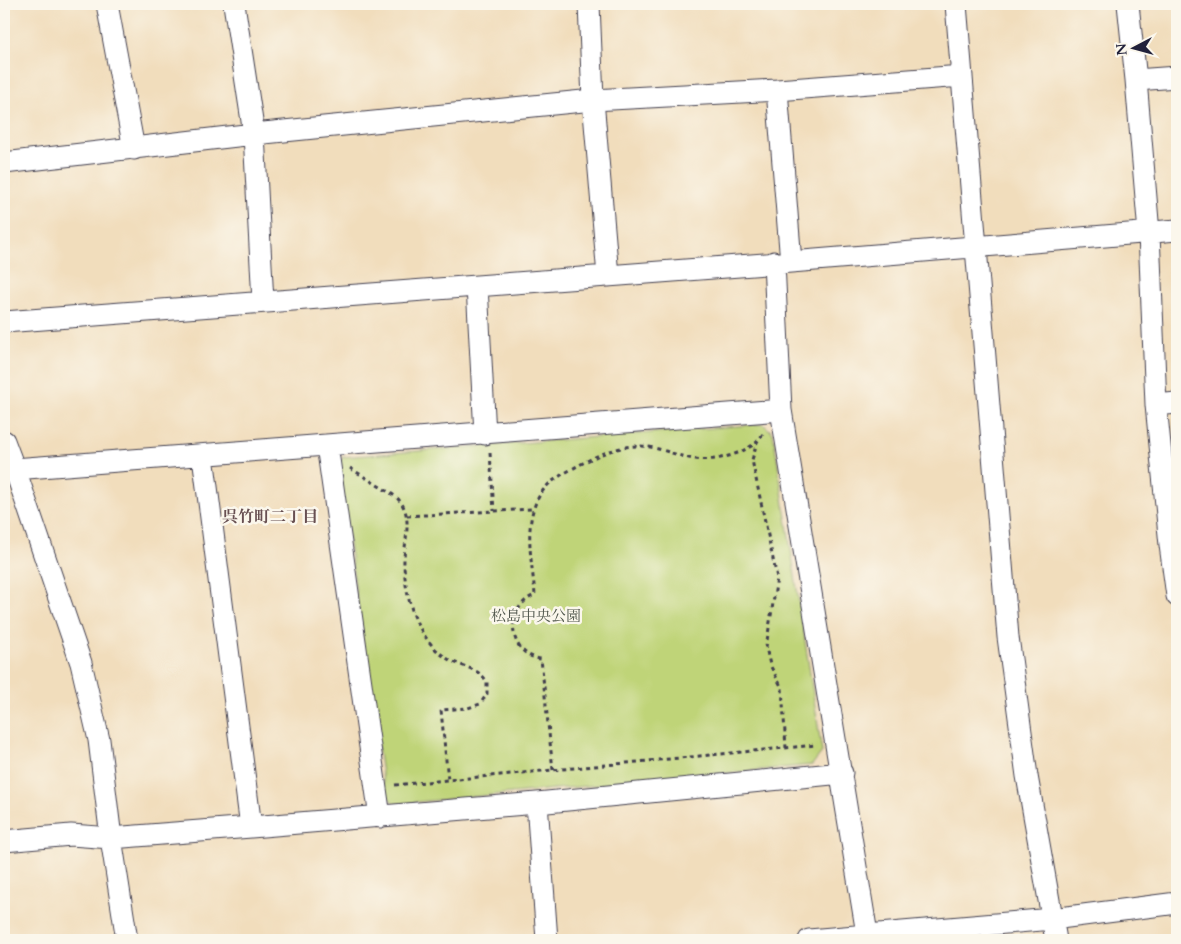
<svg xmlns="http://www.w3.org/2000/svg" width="1181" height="944" viewBox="0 0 1181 944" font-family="Cardo,'Noto Serif JP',serif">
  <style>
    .green { fill: #bfd478; stroke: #707b5a }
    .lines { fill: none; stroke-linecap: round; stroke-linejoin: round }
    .minor-casing { stroke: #413e4e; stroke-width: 23 }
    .path { stroke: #413e4e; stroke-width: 3; stroke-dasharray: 4 4; stroke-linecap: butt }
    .minor { stroke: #fff; stroke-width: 21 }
    .labels { text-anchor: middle; stroke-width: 5; stroke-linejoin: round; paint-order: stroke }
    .park-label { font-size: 15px; fill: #51574d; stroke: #fbf7ec }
    .neighbourhood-label { font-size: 16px; font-weight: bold; fill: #685052; stroke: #fbf7ec }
  </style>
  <rect width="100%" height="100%" fill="#fbf7ec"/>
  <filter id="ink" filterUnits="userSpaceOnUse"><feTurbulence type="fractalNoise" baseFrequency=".02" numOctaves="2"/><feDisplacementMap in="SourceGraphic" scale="10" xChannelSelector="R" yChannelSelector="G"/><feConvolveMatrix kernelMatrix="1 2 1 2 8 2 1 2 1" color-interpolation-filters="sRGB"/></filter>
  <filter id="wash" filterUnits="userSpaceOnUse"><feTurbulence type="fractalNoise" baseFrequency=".0096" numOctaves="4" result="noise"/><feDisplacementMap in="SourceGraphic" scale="20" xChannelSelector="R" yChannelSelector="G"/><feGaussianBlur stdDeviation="1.12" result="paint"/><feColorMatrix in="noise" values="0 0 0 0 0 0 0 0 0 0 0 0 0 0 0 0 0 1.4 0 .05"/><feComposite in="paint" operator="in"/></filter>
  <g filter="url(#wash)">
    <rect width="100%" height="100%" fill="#f1ddbc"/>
    <path class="green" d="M763,424L773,433L822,752L812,765L395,804L385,795L338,466L343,457Z"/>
  </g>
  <g filter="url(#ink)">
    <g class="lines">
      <g class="minor-casing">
        <path id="minor" d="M107,4L134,149
          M234,4L254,134L263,302
          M589,4L593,100L608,276
          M956,4L1008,637L1027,776L1056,940
          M1128,4L1136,80L1149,233L1156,405L1170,545L1177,596
          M1136,80L1177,77
          M777,90L791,262
          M4,163L254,134L593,100L777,90L962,76
          M774,262L781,410L868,940
          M477,286L485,434
          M4,322L791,262L1177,230
          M1156,405L1177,403
          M4,441L19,481L81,663L99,740L111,838L127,940
          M327,445L380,817
          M203,456L251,827
          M14,469L781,410
          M537,803L547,940
          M4,841L71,835L111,838L251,827L537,803L842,773
          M809,940L1052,919L1177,903"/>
      </g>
      <path class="path" d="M763,434L757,442L752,460L777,578L766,647L770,665L782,688L786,748
        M490,453L494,511
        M350,468L395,496C416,514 403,541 404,565C405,585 409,606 418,625C425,637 433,649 445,657C458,667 479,667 487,682V694L480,704L468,708L441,710L448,780
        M407,516L532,509
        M553,770L541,659C507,655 504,607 535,595C532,558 519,511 550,483C560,475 572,469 583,463C600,454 621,445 641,446C657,447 673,454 689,458C711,463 739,456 757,442
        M395,785L816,745"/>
      <use href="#minor" class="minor"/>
    </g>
  </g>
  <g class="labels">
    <g class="park-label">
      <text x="536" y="621">松島中央公園</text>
    </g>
    <g class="neighbourhood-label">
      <text x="270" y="522">呉竹町二丁目</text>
    </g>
  </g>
  <rect width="1181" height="944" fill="none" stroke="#fbf7ec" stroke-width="20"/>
  <g transform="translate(1134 48) rotate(264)" stroke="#fbf7ec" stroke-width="4" paint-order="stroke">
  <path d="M0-4L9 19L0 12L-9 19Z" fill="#22223b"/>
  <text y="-8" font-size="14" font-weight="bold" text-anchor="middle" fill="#22223b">N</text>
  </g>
</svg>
